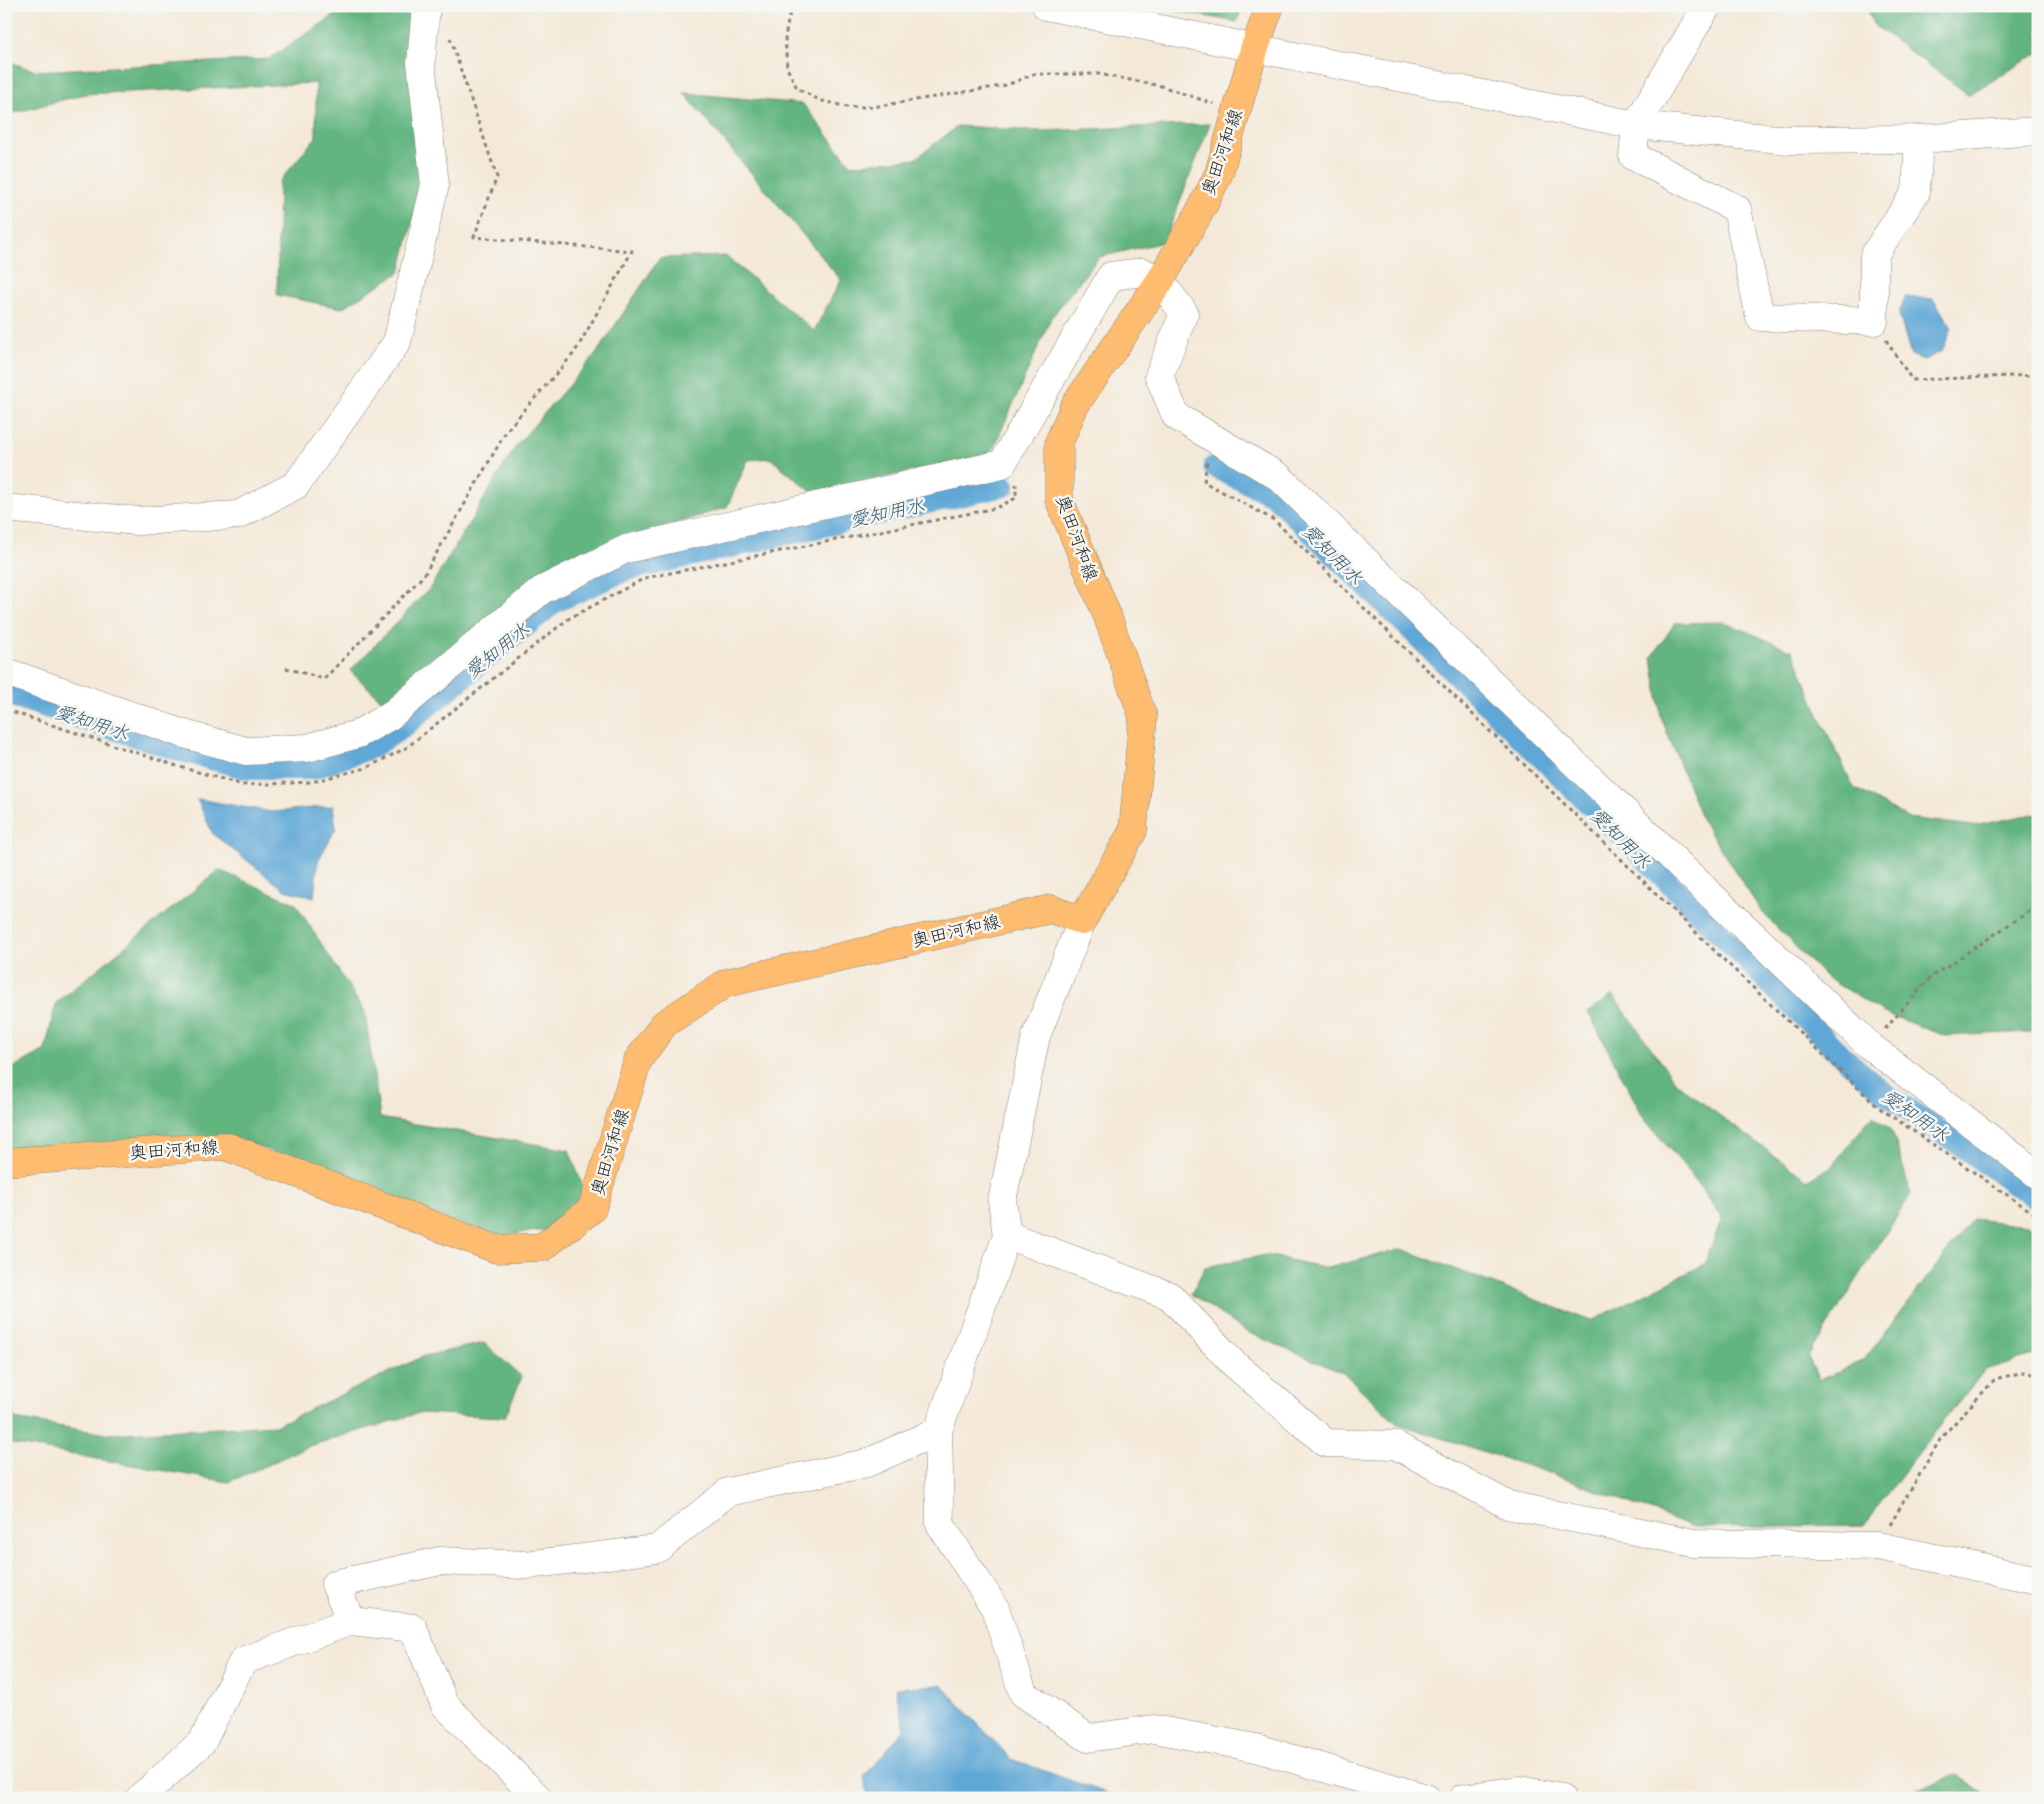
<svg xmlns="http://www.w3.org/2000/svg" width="2044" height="1804" viewBox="0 0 2044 1804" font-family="'Comic Neue','Klee One',sans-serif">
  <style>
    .forest { fill: #64b580; stroke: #40684e }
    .water { fill: #5ea7d6; stroke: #3d6279 }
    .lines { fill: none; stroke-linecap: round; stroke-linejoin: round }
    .canal { stroke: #5ea7d6; stroke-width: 22 }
    .minor-casing { stroke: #88827a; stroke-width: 29 }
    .major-casing { stroke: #88827a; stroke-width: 29 }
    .path { stroke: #88827a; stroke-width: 3; stroke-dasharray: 4 4; stroke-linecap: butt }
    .minor { stroke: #fff; stroke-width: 28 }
    .major { stroke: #fdbc70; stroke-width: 28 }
    .labels { text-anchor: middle; stroke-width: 5; stroke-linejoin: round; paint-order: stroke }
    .street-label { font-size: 18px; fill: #1c1c1c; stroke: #f6f6f2 }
    .water-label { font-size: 19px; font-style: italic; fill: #3a5b70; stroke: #f6f6f2 }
  </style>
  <rect width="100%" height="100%" fill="#f6f6f2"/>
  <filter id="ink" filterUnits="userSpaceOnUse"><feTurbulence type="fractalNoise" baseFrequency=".02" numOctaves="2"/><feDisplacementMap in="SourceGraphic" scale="10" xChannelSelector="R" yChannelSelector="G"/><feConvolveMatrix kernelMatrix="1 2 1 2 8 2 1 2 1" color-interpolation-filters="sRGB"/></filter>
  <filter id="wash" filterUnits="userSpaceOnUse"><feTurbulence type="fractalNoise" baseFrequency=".0096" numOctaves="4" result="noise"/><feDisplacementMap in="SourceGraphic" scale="20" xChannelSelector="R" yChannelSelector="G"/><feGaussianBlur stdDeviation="1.12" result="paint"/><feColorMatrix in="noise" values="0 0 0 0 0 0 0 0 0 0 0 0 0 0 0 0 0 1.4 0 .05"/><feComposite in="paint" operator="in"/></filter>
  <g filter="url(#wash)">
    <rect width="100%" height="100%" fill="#f4e9d8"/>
    <path class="forest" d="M348,6H411L406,58L423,180L400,272L342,308L277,295L279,182L316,137V83L85,94L6,115V61L36,71L269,59Z
      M1150,6H1242L1237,22Z
      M1866,6H2038V53L1969,95L1873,24Z
      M684,93L803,104L851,165L915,159L958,126L1041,131L1210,124L1164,242L1099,257L1051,318L991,454L813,493L770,458L748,460L727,507L620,541L536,577L385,703L350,671L430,588L516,446L596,354L660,258L726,256L814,331L841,280Z
      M1724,622L1793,651L1822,722L1854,788L1908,818L1973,826L2038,813V1027L2031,1032L1945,1036L1884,1013L1824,976L1761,911L1702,820L1661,717L1652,657L1675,623Z
      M219,870L295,903L365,1012L380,1118L569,1150L586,1195L547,1230L492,1236L231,1136L6,1153V1072L45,1050L56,1003Z
      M1613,995L1677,1084L1807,1180L1831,1167L1872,1116L1892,1130L1911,1194L1808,1357L1819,1380L1864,1360L1972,1219L2028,1225L2038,1229V1351L2030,1356L1985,1370L1931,1436L1864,1525L1694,1527L1543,1471L1396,1423L1345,1374L1245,1331L1191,1294L1205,1267L1266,1255L1327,1268L1402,1249L1591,1321L1705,1264L1722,1217L1685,1167L1645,1120L1588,1012Z
      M484,1343L522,1377L505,1417L419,1413L309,1446L229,1482L6,1443V1382L10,1386L14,1419L107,1434L277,1425L424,1356Z
      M1955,1775L1990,1798H1896Z"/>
    <path class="water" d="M1905,297L1933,299L1952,328L1942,351L1924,360L1911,355L1899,314Z
      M197,799L272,812L333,806L336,828L318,861L314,897L285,890L213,834Z
      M941,1685L1011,1759L1120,1798H868L864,1777L905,1728L895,1688Z"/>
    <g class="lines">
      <path class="canal" d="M1214,467L1273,495L1647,861L1842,1056L1882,1091L2038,1200
        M6,694L181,751L248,769H312L371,748L402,728L555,602L626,570L1004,486"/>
    </g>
  </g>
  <g filter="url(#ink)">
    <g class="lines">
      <g class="minor-casing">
        <path id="minor" d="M1046,6L1636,125L1789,140L1919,139L2038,131
          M1707,6L1636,125L1633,156L1737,209L1760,317L1874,321V255L1916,192L1919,139
          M6,508L138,521L238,515L296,485L397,342L435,185L421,63L426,6
          M6,672L184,734L246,751L307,748L358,734L390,716L542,590L626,549L1002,464L1111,276L1143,272L1160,281L1184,313L1159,376L1176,416L1279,477L1693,878L1870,1046L2038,1175
          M1007,1235L1170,1296L1233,1363L1326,1443L1395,1445L1508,1505L1694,1543L1878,1546L2038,1580
          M938,1431L940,1524L995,1608L1023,1693L1088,1738L1154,1729L1256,1748L1426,1798
          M351,1621L335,1584L440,1561L526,1565L657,1549L728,1492L867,1463L938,1431L1007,1235L1002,1201L1036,1036L1082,921
          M140,1798L202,1742L243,1661L351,1621L413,1628L445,1705L538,1798
          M1463,1798L1519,1790L1561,1798"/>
      </g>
      <g class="major-casing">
        <path id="major" d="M6,1162L225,1146L496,1249L543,1247L592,1209L638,1060L664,1024L726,983L1051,909L1082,921L1133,831L1143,717L1107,615L1059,499V442L1075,405L1160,281L1204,204L1219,173L1254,50L1270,6"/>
      </g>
      <path class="path" d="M791,6L785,37L787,68L797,88L819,100L847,107H873L1007,85L1034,74H1099L1161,86L1214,104
        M1886,340L1912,380L2038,375
        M1207,462L1204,482L1274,520L1721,957L1878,1107L2038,1216
        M286,668L324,679L424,575L507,430L575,352L632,251L474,237L497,177L449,35
        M6,710L177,766L243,785L312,782L366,768L406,748L568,619L645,578L996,508L1016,498V484
        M1885,1029L1931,977L2025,914L2038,903
        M1890,1525L1941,1438L1995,1379L2024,1372L2038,1375"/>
      <use href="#minor" class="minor"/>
      <use href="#major" class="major"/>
    </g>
  </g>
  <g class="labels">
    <g class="street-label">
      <text transform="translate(1222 152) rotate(-71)" y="6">奥田河和線</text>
      <text transform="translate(1077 538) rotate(70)" y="6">奥田河和線</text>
      <text transform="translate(956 931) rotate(-13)" y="6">奥田河和線</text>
      <text transform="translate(174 1150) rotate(-4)" y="6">奥田河和線</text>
      <text transform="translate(610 1152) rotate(-73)" y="6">奥田河和線</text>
    </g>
    <g class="water-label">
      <text transform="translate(887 512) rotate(-12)" y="7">愛知用水</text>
      <text transform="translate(1333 554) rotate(45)" y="7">愛知用水</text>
      <text transform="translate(497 650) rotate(-39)" y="7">愛知用水</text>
      <text transform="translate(92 722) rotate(18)" y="7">愛知用水</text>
      <text transform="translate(1621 838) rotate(45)" y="7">愛知用水</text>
      <text transform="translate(1916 1115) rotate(35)" y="7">愛知用水</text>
    </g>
  </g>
  <rect width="2044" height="1804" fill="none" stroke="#f6f6f2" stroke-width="25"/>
</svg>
